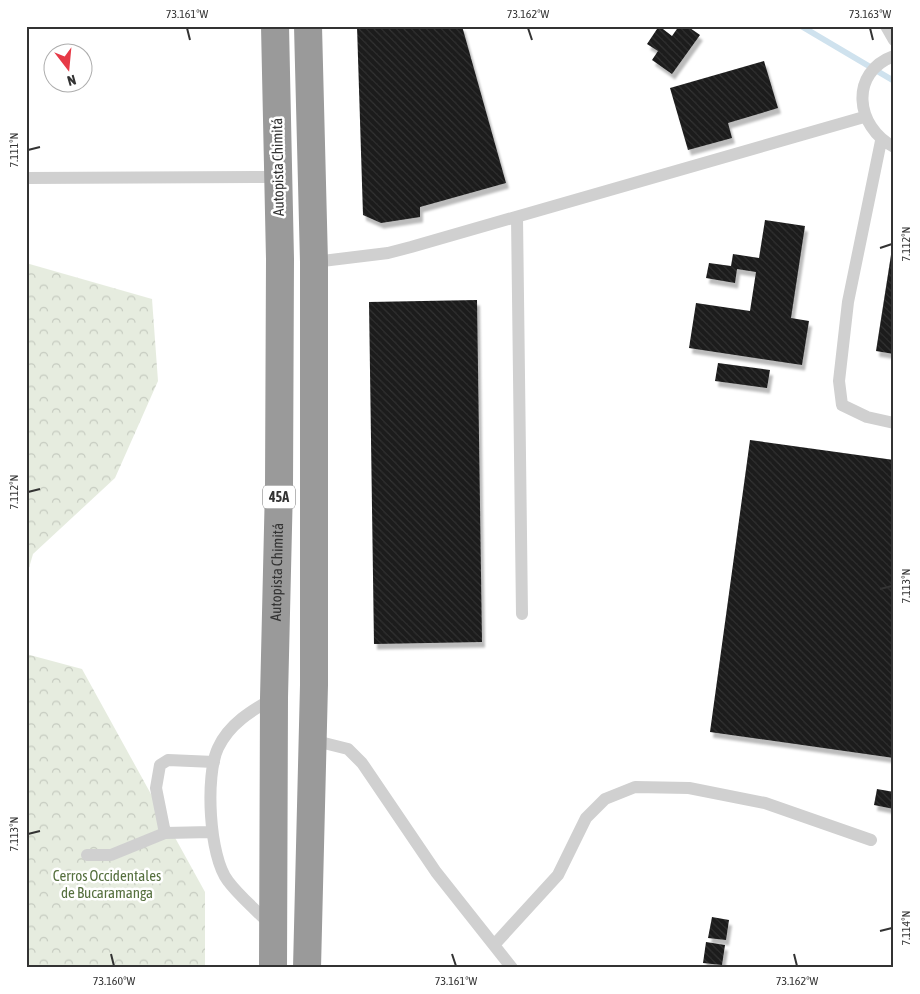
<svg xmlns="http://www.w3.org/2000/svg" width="920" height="994" viewBox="0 0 920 994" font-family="'Asap Condensed',sans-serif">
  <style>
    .forest { fill: url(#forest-crowns) }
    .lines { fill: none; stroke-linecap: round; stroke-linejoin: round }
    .stream { stroke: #cfe2ee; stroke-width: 6 }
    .building { fill: url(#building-back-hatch); filter: url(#shadow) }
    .lane { stroke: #d0d0d0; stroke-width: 12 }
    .highway { stroke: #9a9a9a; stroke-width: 28 }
    .ticks { fill: none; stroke: #333; stroke-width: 2 }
    .labels { text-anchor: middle; stroke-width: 5; stroke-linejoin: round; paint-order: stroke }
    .shield { fill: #fff; stroke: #707070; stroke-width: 1 }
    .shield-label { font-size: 14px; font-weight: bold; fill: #333 }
    .street-label { font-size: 15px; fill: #333; stroke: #fff }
    .park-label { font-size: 15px; fill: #56703f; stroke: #fff }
    .neatline { fill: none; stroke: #333; stroke-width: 2 }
    .ticks-label { font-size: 12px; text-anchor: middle; fill: #333 }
  </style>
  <defs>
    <pattern id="forest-crowns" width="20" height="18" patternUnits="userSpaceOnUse" patternTransform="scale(1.25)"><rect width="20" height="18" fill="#e6ecdf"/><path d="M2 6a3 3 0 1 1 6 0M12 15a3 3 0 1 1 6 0" fill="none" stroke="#c6cbc0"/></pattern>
    <pattern id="building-back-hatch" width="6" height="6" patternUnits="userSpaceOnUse" patternTransform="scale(1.25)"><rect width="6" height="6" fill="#1a1a1a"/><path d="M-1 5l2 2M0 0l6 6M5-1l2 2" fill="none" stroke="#333"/></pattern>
    <filter id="shadow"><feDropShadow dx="3" dy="5.5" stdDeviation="1" flood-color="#0004"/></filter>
  </defs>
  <rect width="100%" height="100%" fill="#fff"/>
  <path class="forest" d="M26,263L152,299L158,381L115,478L33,554L26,578Z
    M26,654L82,669L205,892V968H26Z"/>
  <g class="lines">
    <path class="stream" d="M801,26L894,81"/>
  </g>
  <path class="building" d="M357,26H462L506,183L420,207V217L381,223L363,215Z
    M659,26L672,36L679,26H687L700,35L672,74L652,60L658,51L647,44Z
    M764,61L778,108L728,123L732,138L688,150L670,88Z
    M765,220L805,226L791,318L809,321L802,365L689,348L696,303L750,311L756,272L737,269L735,283L706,278L709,263L731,266L733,254L759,258Z
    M893,242H894V354L876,351Z
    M477,300L482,642L374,644L369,302Z
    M718,363L770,370L767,388L715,381Z
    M750,440L894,460V758L710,732Z
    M877,789L894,792V809L874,805Z
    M712,917L729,920L726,940L708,938Z
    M706,942L725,945L722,965L703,963Z"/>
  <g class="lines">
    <path class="lane" d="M886,26L894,40
      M894,56C849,72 855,127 894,147
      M881,141L848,302L839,381L842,405L867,417L894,423
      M26,178L278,177
      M517,217L522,614
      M314,262L388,253L411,247L864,117
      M312,740L348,749L362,763L436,872L512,968
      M165,833L156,788L160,765L168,760L214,762
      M87,855H111L165,833L211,832
      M271,925C257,911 240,897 228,881C209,857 205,775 218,748C229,724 252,710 274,698
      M494,945L558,875L586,818L605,799L635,787L689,788L765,803L871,840"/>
    <g class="highway">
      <path id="s1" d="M273,968L274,698L279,486L280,259L275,26"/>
      <path d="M307,968L314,685V262L308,26"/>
    </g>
  </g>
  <path class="ticks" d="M187,28L190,40M528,28L532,40M870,28L873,40M28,150L40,147M880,248L892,244M28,492L40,489M880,589L892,586M28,834L40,831M880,931L892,928M111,954L114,966M452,954L456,966M794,954L797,966"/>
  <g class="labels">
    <rect class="shield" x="263" y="485.5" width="32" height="23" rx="4"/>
    <g class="shield-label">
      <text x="279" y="502">45A</text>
    </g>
    <g class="street-label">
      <text transform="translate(278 167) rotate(-91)" y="5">Autopista Chimitá</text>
      <text dy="5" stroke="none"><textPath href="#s1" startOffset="396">Autopista Chimitá</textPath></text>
    </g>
    <g class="park-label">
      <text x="107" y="881">Cerros Occidentales<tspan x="107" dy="17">de Bucaramanga</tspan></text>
    </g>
  </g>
  <rect width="920" height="994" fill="none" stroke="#ffffff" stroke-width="55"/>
  <g transform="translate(68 68) rotate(164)"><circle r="24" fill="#ffffff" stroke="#adadad"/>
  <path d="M0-4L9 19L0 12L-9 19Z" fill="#e63946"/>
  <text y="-8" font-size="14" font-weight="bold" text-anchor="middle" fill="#333333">N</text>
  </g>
  <rect x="28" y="28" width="864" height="938" class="neatline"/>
  <g class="ticks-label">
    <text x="187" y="18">73.161°W</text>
    <text x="528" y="18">73.162°W</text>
    <text x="870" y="18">73.163°W</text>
    <text transform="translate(14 150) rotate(-90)" y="4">7.111°N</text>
    <text transform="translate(906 244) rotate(-90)" y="4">7.112°N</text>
    <text transform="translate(14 492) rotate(-90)" y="4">7.112°N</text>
    <text transform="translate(906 586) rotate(-90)" y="4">7.113°N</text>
    <text transform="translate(14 834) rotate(-90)" y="4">7.113°N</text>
    <text transform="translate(906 928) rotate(-90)" y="4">7.114°N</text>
    <text x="114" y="985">73.160°W</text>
    <text x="456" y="985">73.161°W</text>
    <text x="797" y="985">73.162°W</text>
  </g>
</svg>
